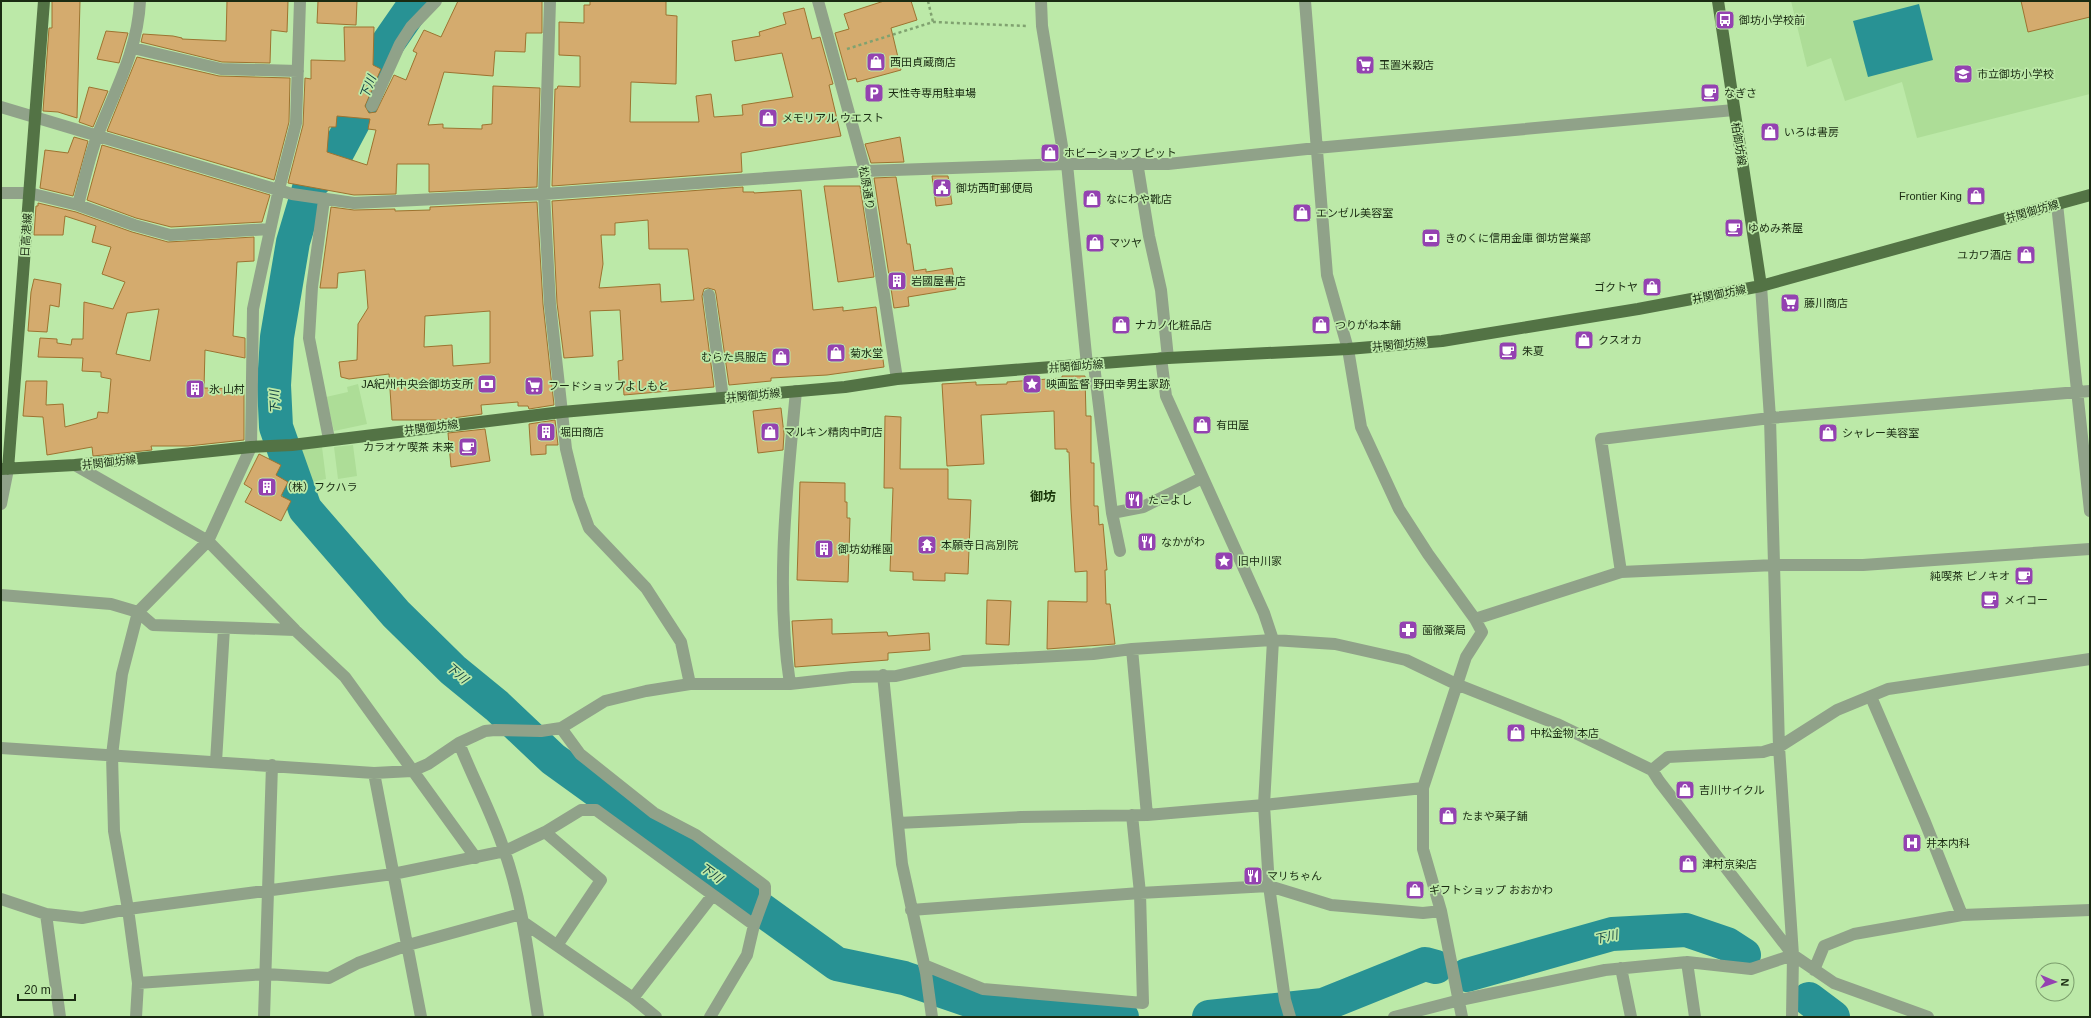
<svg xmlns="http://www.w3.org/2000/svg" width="2091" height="1018" viewBox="0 0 2091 1018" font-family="Helvetica,'Noto Sans JP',sans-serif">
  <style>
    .built { fill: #addd97 }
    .water { fill: #289294 }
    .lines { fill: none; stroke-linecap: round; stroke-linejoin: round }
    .river { stroke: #289294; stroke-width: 34 }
    .building { fill: #d4ab6e; stroke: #9d7330; fill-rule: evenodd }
    .path { stroke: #80a270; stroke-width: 2.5; stroke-dasharray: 3 3; stroke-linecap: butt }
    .minor { stroke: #90a289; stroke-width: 12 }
    .major { stroke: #537345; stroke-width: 12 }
    .labels { text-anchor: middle; stroke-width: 3.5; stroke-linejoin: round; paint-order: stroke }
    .poi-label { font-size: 11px; fill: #1a2b12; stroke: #bce9a8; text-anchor: start }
    .street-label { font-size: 11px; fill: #1a2b12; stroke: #bce9a8 }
    .water-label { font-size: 12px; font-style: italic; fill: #154343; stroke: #bce9a8 }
    .quarter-label { font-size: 13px; font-weight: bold; fill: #1b380a; stroke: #bce9a8 }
  </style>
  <rect width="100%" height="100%" fill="#bce9a8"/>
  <path class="built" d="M1791,1H2090V94L1917,138L1902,82L1845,101L1831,58L1807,67Z
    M358,384L367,424L334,431L326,397L348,392L347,387Z
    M353,445L357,476L338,479L334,447Z
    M322,447L326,479L307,483L295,450Z"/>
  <path class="water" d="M1919,4L1933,60L1868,77L1853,21Z"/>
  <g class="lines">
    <path class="river" d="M417,1L381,53L357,115L331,164L310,185L293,242L277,337L274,385L276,427L305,509L396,614L453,670L497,706L553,759L837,964L904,978L980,1004L1122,1017
      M1467,975L1612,934L1686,930L1727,944L1744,955
      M1809,999L1833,1017
      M1209,1017L1323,1005L1425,964L1436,967"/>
  </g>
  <path class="building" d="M52,1H80L77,118L58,112L43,111L49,28H52Z
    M227,1H288L287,32L271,30L270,63L222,62L141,42L143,34L173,36L182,38V39L226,41Z
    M318,1H357L356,25L317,23Z
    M458,1H542V33H526L525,52L495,51L493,76L444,72L428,125L443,124V128L482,129V125L492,124L493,86L540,88L537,187L429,192V164H397L396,194L354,195L288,183L303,125L305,78L311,79V60L345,61L344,27H374L373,65L381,69L365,106L369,113L376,112L394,75L406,80L417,53L413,51L424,30L441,37ZM337,116L370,119L368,129L376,130L367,165L327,152L329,127H336Z
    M590,1H666V15L677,16L676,84L631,82L630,122H699L696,96L711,94L714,117L743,115L742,105L793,97L782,53L735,61L732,41L760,36L759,32L786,24L783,13L804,8L812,39L820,37L833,84L829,85L841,136L741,153L742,172L552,186L555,89H557L558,86L580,87V56L559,55V22L584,23V5H590Z
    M884,1H911L917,20L891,28L901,70L857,82L856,78L848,80L835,33L849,29L844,14Z
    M2021,1H2090V17L2028,32Z
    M106,31L128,33L119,63L97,59Z
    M137,57L219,76L290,78L289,122L274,180L107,131Z
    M89,87L108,91L93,127L79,122Z
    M74,137L88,141L73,196L40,188L45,150L68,153Z
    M900,137L904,162L871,163L865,144Z
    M102,145L270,195L262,222L171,227L136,218L87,200Z
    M932,176H948L952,204L936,206Z
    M896,177L907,244H910L914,271L926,269V272L952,268L956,289L908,297L909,306L894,308L874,178Z
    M824,186H860L874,277L838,282Z
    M743,187V192H754V193L801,190L813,310L843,307V311L876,307L884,367L827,375L771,378V381L729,385L716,294L715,290L708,288L704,289L702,296L714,387L624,395L623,381H619L618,361L623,360L620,310L590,311L593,356L564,358L557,303L552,201ZM648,220L649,249H688L694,300L661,302L660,284L599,288L603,264L601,235H615V223Z
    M537,202L543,304L554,405L529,409L528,406H518V402L481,405L482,414L438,420H392L389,374L349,379L341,377L339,362L357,360L358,324L368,308L365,270L338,273L337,288H320L331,207L354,210L395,209V211L430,210V207ZM490,311V363L453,366L452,345L424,347L425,316Z
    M38,203L76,212L132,232L168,242L254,237V261L237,262L233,336L245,338V358L205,350L204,388L244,389V440L188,446H151L152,450L93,456L92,447L47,455L43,417L23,416L26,381H47L46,405L63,404L65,427L97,418L98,412L108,413L111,379L101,377V372L82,371L83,358L38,357L40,338L57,339V343L71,345L72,339H83L84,302L113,309L125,282L102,274L111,247L92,242L96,226L65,216L63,235H34L36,206H38ZM159,309L150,361L116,354L127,313Z
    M34,279L61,284L59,307L50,305L47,332L28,331L31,292Z
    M1062,376H1085L1086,416H1091V463H1094V506H1098L1099,525L1103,524L1107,570H1105L1106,604H1110L1115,644L1047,649L1048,601L1087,602V571L1075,572L1071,508L1069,452H1067V449H1055L1054,411L981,415L984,464L947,466L942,384L976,382V385L1007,384V382L1062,378Z
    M781,408L784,434L783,450L758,453L753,411Z
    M885,416L901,417L900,469H948V499L971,500L968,574L945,573V581L913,580V572L890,571L893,488H884Z
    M555,420L558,445H546V454L531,455L529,424Z
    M485,429L490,461L451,467L448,433Z
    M259,454L281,465L276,475L288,482L281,496L291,501L281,521L245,502L252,489L244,484Z
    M800,482L845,483V502H847V518H850L848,582L797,580Z
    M987,600L1011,601L1009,645L986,644Z
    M832,619V634L887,632L888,636L929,633L930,650L888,653V660L795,667L792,621Z"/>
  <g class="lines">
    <path class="path" d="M928,1L933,22
      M847,49L933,22L1028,26"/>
    <path class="minor" d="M550,1L544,194L550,304L566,449L578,498L589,528L646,588L681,642L690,684
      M818,1L865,171L897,379
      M1041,1L1042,26L1065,164
      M1305,1L1327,275L1348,349L1361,427L1399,509L1428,554L1475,619L1482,632L1466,657L1423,788V849L1441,911L1462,1017
      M133,48L221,69L298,71
      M372,106L400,44L411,27L436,1
      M1,107L292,194L354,203L544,194L865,171L1065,164H1168L1316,148L1734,110
      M1137,162L1149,236L1161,290L1168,358
      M1067,164L1087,365
      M1,193H29L78,205L134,225L170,235L270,229
      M324,200L312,287L309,338L329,439
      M2057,204L2090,511
      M78,205C84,182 89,157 98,134C115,91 138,49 140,1
      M1761,286L1770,418L1779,747L1793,955L1792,1017
      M709,295L723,398
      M1161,358L1166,396L1264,613L1273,640L1264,805L1269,886L1285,1000L1290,1017
      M1094,365L1112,513L1120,551
      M75,465L208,541L295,630
      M1,504L8,469
      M1112,513L1143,507L1202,478
      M1621,572L1601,439L1770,418L2090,391
      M1,595L111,604L138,612L153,625L295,630L345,677L476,858
      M1475,619L1621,572L1775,565H1863L2090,549
      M1132,649L1147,815
      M883,675L902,864L926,973L932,1017
      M790,684C775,587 787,488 796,391
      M1871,697L1925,822L1962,915
      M561,728L580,754L654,813L696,835L765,886V895L754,925L747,955L710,1017
      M459,743C473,779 492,813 504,850C523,903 529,961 538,1017
      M1,748L374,773L412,771L428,764L459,743L485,731L495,730L541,731L561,728L605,701L646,691L690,684H790L852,677L896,676L963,661L1093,654L1132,649L1273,640L1335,644L1406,660L1456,684L1557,724L1652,770L1659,781L1793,955L1834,983L1928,1017
      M216,762L224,628
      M1652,770L1668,757L1763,752L1779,747L1837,710L1888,689L2090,659
      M374,773L421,1017
      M898,823L1021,817L1147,815L1264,805L1423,788
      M545,832L601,880L558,944
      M1,899L46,914L82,918L128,909L393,874L505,851L545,832L581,810H596L754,925
      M911,910L1140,893L1269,886L1331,905L1423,913L1441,911
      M46,914L60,1017
      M523,922L633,998L656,1017
      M1687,962L1695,1017
      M924,965L983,989L1143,1003L1140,893L1132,815
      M1621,968L1631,1017
      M1814,970L1824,946L1854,934L1962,915L2090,910
      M138,983L266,974L329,978L358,963L408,945L521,914
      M633,998L712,896
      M136,1017L138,983L128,909L114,831L112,755L122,674L138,612L208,541L251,447L253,309L279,189L296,123L300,1
      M264,1017L272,765
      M1394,1017L1460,1000L1605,970L1687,962L1751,969L1793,955"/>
    <path class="major" d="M1718,1L1761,286
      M1,469L75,465L251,447L292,445L562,412L845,387L897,379L1168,358L1348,349L1442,341L1638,309L1761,286L2090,195
      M8,469L44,1"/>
  </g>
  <defs>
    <g id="bus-square" transform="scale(1)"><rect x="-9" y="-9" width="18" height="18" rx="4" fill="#9442b1" stroke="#bce9a8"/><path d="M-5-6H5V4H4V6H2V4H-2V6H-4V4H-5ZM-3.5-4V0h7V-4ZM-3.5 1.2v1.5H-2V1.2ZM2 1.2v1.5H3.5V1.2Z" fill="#fff"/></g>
    <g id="shop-square" transform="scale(1)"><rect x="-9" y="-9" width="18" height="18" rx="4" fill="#9442b1" stroke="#bce9a8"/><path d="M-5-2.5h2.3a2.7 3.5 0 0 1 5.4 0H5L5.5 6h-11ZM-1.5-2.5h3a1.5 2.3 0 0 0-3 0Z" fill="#fff"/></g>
    <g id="supermarket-square" transform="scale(1)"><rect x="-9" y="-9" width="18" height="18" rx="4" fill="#9442b1" stroke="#bce9a8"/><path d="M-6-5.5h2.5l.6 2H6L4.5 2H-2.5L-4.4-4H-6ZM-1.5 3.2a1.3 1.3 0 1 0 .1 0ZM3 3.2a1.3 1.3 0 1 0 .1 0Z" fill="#fff"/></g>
    <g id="school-square" transform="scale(1)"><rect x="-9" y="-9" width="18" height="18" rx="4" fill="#9442b1" stroke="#bce9a8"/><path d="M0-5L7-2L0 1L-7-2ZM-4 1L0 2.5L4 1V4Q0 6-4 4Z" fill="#fff"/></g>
    <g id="parking-square" transform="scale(1)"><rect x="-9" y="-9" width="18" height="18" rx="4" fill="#9442b1" stroke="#bce9a8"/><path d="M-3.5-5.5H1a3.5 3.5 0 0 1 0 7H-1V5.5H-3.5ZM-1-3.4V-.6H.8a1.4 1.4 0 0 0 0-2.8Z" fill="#fff"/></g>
    <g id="cafe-square" transform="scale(1)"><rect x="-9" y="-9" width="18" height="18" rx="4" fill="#9442b1" stroke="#bce9a8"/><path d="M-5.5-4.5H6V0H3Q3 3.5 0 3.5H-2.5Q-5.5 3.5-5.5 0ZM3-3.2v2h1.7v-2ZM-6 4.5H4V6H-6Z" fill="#fff"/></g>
    <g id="civic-square" transform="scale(1)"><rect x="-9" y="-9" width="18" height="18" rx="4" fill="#9442b1" stroke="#bce9a8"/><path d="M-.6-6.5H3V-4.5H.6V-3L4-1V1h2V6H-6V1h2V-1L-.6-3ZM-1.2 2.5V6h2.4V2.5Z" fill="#fff"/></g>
    <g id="bank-square" transform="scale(1)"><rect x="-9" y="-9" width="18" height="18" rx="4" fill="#9442b1" stroke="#bce9a8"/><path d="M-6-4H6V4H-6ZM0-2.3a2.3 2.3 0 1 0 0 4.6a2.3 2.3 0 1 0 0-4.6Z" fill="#fff"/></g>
    <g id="building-square" transform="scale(1)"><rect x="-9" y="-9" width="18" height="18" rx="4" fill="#9442b1" stroke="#bce9a8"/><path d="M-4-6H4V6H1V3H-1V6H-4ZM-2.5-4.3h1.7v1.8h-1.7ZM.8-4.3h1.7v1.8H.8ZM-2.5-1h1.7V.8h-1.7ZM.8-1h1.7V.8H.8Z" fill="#fff"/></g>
    <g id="sight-square" transform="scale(1)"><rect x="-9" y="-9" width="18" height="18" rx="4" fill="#9442b1" stroke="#bce9a8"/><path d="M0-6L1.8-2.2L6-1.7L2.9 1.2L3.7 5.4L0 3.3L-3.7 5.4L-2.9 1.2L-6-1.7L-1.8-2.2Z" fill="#fff"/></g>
    <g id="restaurant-square" transform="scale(1)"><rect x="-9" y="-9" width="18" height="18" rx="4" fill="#9442b1" stroke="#bce9a8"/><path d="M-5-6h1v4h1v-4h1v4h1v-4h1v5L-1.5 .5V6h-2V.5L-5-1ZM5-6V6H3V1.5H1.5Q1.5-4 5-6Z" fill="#fff"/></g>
    <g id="temple-square" transform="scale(1)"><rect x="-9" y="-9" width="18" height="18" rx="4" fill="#9442b1" stroke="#bce9a8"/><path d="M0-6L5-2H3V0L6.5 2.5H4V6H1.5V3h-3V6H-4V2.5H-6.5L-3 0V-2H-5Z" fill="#fff"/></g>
    <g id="pharmacy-square" transform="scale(1)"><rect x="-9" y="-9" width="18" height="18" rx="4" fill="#9442b1" stroke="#bce9a8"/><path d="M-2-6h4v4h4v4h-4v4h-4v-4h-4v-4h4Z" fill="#fff"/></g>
    <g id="hospital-square" transform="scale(1)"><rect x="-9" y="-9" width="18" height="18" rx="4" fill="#9442b1" stroke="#bce9a8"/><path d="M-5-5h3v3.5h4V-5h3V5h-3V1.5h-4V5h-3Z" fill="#fff"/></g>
  </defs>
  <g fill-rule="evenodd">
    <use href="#bus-square" x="1725" y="20"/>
    <use href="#shop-square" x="876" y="62"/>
    <use href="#supermarket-square" x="1365" y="65"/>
    <use href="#school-square" x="1963" y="74"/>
    <use href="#parking-square" x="874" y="93"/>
    <use href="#cafe-square" x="1710" y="93"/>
    <use href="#shop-square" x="768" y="118"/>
    <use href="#shop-square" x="1770" y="132"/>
    <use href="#shop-square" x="1050" y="153"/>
    <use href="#civic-square" x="942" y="188"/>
    <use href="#shop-square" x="1976" y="196"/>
    <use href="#shop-square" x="1092" y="199"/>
    <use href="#shop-square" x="1302" y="213"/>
    <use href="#cafe-square" x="1734" y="228"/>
    <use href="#bank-square" x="1431" y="238"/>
    <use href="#shop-square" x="1095" y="243"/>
    <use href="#shop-square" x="2026" y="255"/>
    <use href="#building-square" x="897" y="281"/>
    <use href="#shop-square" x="1652" y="287"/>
    <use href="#supermarket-square" x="1790" y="303"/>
    <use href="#shop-square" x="1121" y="325"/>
    <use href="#shop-square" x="1321" y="325"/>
    <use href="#shop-square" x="1584" y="340"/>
    <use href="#cafe-square" x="1508" y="351"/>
    <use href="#shop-square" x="836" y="353"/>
    <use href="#shop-square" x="781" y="357"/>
    <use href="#bank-square" x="487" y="384"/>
    <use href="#sight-square" x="1032" y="384"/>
    <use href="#supermarket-square" x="534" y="386"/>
    <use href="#building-square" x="195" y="389"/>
    <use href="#shop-square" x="1202" y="425"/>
    <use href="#building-square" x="546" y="432"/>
    <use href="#shop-square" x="770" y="432"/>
    <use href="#shop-square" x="1828" y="433"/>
    <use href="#cafe-square" x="468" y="447"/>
    <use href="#building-square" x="267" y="487"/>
    <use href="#restaurant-square" x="1134" y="500"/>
    <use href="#restaurant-square" x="1147" y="542"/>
    <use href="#temple-square" x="927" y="545"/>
    <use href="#building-square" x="824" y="549"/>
    <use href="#sight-square" x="1224" y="561"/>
    <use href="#cafe-square" x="2024" y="576"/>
    <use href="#cafe-square" x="1990" y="600"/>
    <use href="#pharmacy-square" x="1408" y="630"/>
    <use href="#shop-square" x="1516" y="733"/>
    <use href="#shop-square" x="1685" y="790"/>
    <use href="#shop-square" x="1448" y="816"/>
    <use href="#hospital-square" x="1912" y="843"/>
    <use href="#shop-square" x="1688" y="864"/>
    <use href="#restaurant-square" x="1253" y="876"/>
    <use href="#shop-square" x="1415" y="890"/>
  </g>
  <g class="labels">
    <g class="poi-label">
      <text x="1739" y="24">御坊小学校前</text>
      <text x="890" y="66">西田貞蔵商店</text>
      <text x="1379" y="69">玉置米穀店</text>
      <text x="1977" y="78">市立御坊小学校</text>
      <text x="888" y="97">天性寺専用駐車場</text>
      <text x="1724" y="97">なぎさ</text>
      <text x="782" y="122">メモリアル ウエスト</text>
      <text x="1784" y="136">いろは書房</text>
      <text x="1064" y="157">ホビーショップ ピット</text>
      <text x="956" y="192">御坊西町郵便局</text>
      <text x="1962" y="200" text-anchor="end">Frontier King</text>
      <text x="1106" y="203">なにわや靴店</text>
      <text x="1316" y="217">エンゼル美容室</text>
      <text x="1748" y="232">ゆめみ茶屋</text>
      <text x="1445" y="242">きのくに信用金庫 御坊営業部</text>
      <text x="1109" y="247">マツヤ</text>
      <text x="2012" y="259" text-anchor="end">ユカワ酒店</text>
      <text x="911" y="285">岩國屋書店</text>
      <text x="1638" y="291" text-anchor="end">ゴクトヤ</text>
      <text x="1804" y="307">藤川商店</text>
      <text x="1135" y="329">ナカノ化粧品店</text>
      <text x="1335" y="329">つりがね本舗</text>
      <text x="1598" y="344">クスオカ</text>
      <text x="1522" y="355">朱夏</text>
      <text x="850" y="357">菊水堂</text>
      <text x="767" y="361" text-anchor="end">むらた呉服店</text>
      <text x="473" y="388" text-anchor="end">JA紀州中央会御坊支所</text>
      <text x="1046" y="388">映画監督 野田幸男生家跡</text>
      <text x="548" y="390">フードショップよしもと</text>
      <text x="209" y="393">氷 山村</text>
      <text x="1216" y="429">有田屋</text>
      <text x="560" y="436">堀田商店</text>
      <text x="784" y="436">マルキン精肉中町店</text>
      <text x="1842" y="437">シャレー美容室</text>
      <text x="454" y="451" text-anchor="end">カラオケ喫茶 未来</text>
      <text x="281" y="491">（株）フクハラ</text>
      <text x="1148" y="504">たこよし</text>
      <text x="1161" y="546">なかがわ</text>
      <text x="941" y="549">本願寺日高別院</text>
      <text x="838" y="553">御坊幼稚園</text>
      <text x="1238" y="565">旧中川家</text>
      <text x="2010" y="580" text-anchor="end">純喫茶 ピノキオ</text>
      <text x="2004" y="604">メイコー</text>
      <text x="1422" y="634">薗徹薬局</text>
      <text x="1530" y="737">中松金物 本店</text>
      <text x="1699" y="794">吉川サイクル</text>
      <text x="1462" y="820">たまや菓子舗</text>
      <text x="1926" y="847">井本内科</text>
      <text x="1702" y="868">津村京染店</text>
      <text x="1267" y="880">マリちゃん</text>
      <text x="1429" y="894">ギフトショップ おおかわ</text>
    </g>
    <g class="street-label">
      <text transform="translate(1739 144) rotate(81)" y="4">柏御坊線</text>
      <text transform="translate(867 188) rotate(80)" y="4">松原通り</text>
      <text transform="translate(2032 211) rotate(-15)" y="4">井関御坊線</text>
      <text transform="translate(26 235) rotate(-86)" y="4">日高港線</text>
      <text transform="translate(1719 294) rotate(-11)" y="4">井関御坊線</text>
      <text transform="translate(1399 344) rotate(-5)" y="4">井関御坊線</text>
      <text transform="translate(1076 366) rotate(-4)" y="4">井関御坊線</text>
      <text transform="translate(753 395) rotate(-5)" y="4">井関御坊線</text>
      <text transform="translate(431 427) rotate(-7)" y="4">井関御坊線</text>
      <text transform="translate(109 462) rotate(-6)" y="4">井関御坊線</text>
    </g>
    <g class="water-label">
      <text transform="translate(368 87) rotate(-69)" y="4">下川</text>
      <text transform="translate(275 402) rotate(-93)" y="4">下川</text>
      <text transform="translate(457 673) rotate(41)" y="4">下川</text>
      <text transform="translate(711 873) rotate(36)" y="4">下川</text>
      <text transform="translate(1606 937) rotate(-12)" y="4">下川</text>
    </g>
    <g class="quarter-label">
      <text x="1043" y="501">御坊</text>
    </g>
  </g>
  <rect width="2091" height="1018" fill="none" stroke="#1a2b12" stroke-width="4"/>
  <g transform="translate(2055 982) rotate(92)"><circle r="19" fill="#bce9a8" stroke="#7b9d6c"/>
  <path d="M0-3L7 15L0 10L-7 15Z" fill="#9442b1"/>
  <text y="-6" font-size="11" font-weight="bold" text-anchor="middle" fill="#1a2b12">N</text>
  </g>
  <path d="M18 994v6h57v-6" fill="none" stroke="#1a2b12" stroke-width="2"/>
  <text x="24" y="994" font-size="12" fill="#1a2b12" stroke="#bce9a8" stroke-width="3" paint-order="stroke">20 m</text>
</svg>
